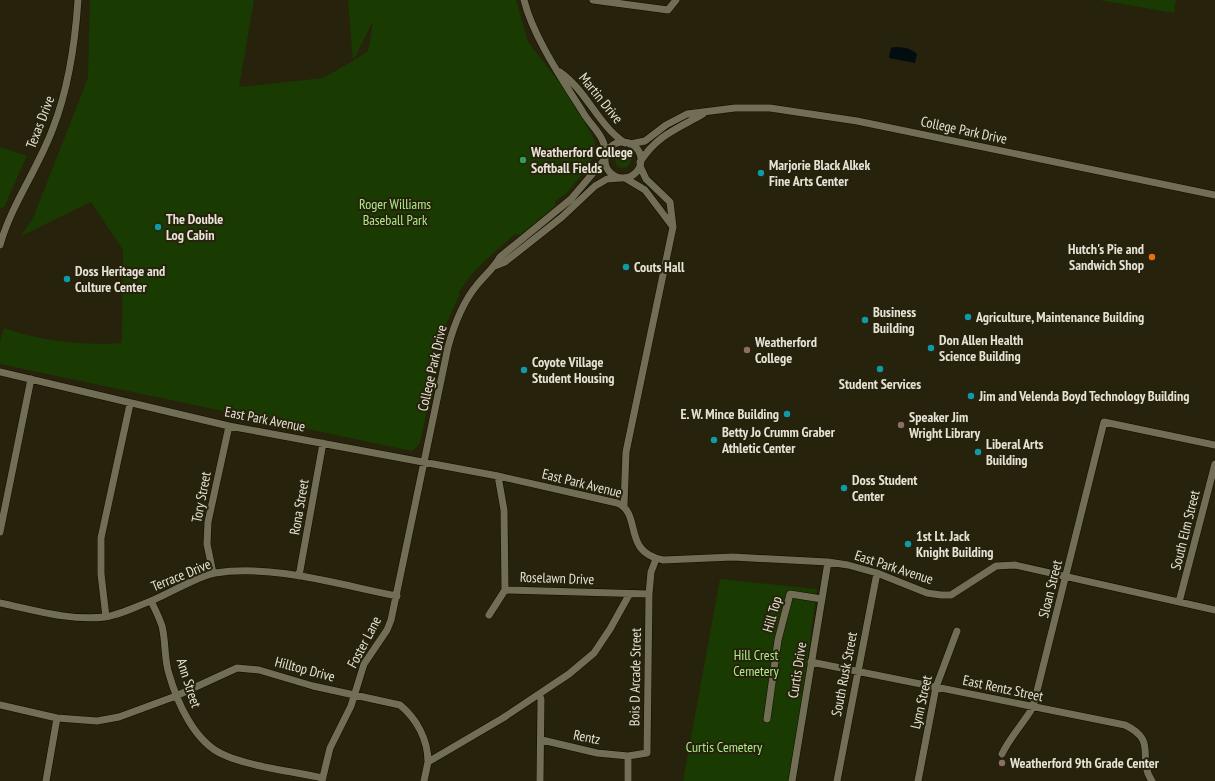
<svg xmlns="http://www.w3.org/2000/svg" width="1215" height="781" viewBox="0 0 1215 781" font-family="'PT Sans Narrow',sans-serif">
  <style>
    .green { fill: #193b02; fill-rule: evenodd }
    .water { fill: #020d12 }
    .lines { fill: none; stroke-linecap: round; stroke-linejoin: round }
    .minor-casing { stroke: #0f0b00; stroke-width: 8 }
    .minor { stroke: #726d55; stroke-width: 7 }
    .leisure-dot { fill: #2e9e5b; stroke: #26220c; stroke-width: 1.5 }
    .culture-dot { fill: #0f9aa8; stroke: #26220c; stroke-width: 1.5 }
    .food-dot { fill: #e8710a; stroke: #26220c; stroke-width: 1.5 }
    .education-dot { fill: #8d6e63; stroke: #26220c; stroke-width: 1.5 }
    .labels { text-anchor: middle; stroke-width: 4; stroke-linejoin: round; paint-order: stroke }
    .street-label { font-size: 14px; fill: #e6e3d6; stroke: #26220c }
    .poi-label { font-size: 14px; font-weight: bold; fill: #e6e3d6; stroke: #26220c; text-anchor: start }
    .park-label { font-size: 14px; fill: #aaec8a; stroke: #26220c }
  </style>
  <rect width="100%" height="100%" fill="#26220c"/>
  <path class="green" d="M90,0H254L239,87L323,78L353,61L348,0H516L528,42L572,99L595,141L594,156L580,177L567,193L555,201V206L520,235L515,234C495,252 473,269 459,292L460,294L444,329L420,443L412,451L0,364V342L4,328C41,341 83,346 122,343L123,250L91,202L21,236L33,218L88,78ZM373,23L368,51L353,61L372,23Z
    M1099,0H1176L1174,13Z
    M0,147L27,156L4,207L0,208Z
    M615 160a8 8 0 1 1 16 0a8 8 0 1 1-16 0Z
    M720,579L817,589L799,723L788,781H683Z"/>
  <path class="water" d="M895,47C903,47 911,48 917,54L915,63L889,58L891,48Z"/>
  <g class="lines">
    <g class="minor-casing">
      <path id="minor" d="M524,0C533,37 564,82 584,114C593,128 604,135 606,153
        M593,0L668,10L676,0
        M560,72C587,91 597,124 625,143
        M605 160a18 18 0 1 1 36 0a18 18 0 1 1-36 0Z
        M630,144L645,141L666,125L687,114L735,108H770L857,121L1215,195
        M640,162C657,135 677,129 703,114
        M625,178L645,190L673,227
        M0,245C12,203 38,169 53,128C69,87 75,44 78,0
        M495,266L505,262L562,217L595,186L607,179L621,178
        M0,372L229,426L498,476L617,503C643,513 621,552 663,560L733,557L828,562L848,565L877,573L927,593L941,595H951L996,566L1015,565L1215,610
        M498,476L504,510L505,590L649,594
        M624,505L626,452L673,227L670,202L646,179L640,166
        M0,532L31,379
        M213,573L207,544L208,522L229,426
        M299,576L323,443
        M151,601C155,609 159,617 162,626C166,642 164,659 169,674C177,702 194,741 222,754C249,767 293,771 323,778
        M1179,602L1215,464
        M0,603C33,610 70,621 105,617C119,615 137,606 151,601C168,594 198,576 215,573C273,564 340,585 397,596
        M489,615L505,590
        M106,617L101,574V538L130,404
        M811,662L1125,725C1159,741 1136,758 1152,781
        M539,694L541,699L540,781
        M0,705L57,718L97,721L119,717L176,696L237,668L259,670L313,686L400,705C417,719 428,740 428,762L503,718L569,674L594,653L610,629L629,595
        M767,719L778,640L790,594L822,599
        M542,740L597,753L628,756
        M1002,754C1010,737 1023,724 1033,707L1104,422L1215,445
        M46,781L57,718
        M322,781L330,748L351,706L364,664L387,630L391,620L448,347C454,325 462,303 477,285C485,275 494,268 500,257L571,199L605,159
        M424,781L428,762
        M628,781V756L647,753L649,594L651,572L656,559
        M792,781L828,562
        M837,781L877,573
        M918,781L936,687L957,631"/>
    </g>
    <use href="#minor" class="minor"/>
  </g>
  <circle class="leisure-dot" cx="523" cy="160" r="4"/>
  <g class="culture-dot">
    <circle cx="761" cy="173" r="4"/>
    <circle cx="158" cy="227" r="4"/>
    <circle cx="626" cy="267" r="4"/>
    <circle cx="67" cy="279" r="4"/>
    <circle cx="968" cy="317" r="4"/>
    <circle cx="865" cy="320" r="4"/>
    <circle cx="931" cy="348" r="4"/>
    <circle cx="880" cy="369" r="4"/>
    <circle cx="524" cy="370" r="4"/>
    <circle cx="971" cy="396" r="4"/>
    <circle cx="787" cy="414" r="4"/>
    <circle cx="714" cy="440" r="4"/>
    <circle cx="978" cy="452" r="4"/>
    <circle cx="844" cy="488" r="4"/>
    <circle cx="908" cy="544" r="4"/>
  </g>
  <circle class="food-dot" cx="1152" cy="257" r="4"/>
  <g class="education-dot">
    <circle cx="747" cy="350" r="4"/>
    <circle cx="901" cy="425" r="4"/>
    <circle cx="1002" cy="763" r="4"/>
  </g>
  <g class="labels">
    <g class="street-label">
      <text transform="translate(601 98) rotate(51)" y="5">Martin Drive</text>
      <text transform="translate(40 122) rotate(-69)" y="5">Texas Drive</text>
      <text transform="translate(964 130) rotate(12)" y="5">College Park Drive</text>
      <text transform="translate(432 368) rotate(-77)" y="5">College Park Drive</text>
      <text transform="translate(265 419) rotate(11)" y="5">East Park Avenue</text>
      <text transform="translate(582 483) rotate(14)" y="5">East Park Avenue</text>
      <text transform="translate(201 497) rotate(-79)" y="5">Tory Street</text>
      <text transform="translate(299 507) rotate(-80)" y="5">Rona Street</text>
      <text transform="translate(1185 530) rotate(-76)" y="5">South Elm Street</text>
      <text transform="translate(894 567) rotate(18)" y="5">East Park Avenue</text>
      <text transform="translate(181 575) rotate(-22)" y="5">Terrace Drive</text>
      <text transform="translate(557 578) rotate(2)" y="5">Roselawn Drive</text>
      <text transform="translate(1050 589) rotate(-76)" y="5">Sloan Street</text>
      <text transform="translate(772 614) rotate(-74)" y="5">Hill Top</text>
      <text transform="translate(364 642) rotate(-62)" y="5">Foster Lane</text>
      <text transform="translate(305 669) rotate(15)" y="5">Hilltop Drive</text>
      <text transform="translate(797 670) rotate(-81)" y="5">Curtis Drive</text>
      <text transform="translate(844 674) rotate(-79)" y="5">South Rusk Street</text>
      <text transform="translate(635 677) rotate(-89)" y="5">Bois D Arcade Street</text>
      <text transform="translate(189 683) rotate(72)" y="5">Ann Street</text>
      <text transform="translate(1003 688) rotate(12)" y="5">East Rentz Street</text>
      <text transform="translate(921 702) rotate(-77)" y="5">Lynn Street</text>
      <text transform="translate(587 737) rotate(11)" y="5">Rentz</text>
    </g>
    <g class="poi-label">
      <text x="531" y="157">Weatherford College<tspan x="531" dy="16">Softball Fields</tspan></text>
      <text x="769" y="170">Marjorie Black Alkek<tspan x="769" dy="16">Fine Arts Center</tspan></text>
      <text x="166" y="224">The Double<tspan x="166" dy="16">Log Cabin</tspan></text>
      <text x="1144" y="254" text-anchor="end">Hutch's Pie and<tspan x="1144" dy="16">Sandwich Shop</tspan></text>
      <text x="634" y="272">Couts Hall</text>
      <text x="75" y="276">Doss Heritage and<tspan x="75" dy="16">Culture Center</tspan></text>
      <text x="873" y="317">Business<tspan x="873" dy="16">Building</tspan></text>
      <text x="976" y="322">Agriculture, Maintenance Building</text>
      <text x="939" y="345">Don Allen Health<tspan x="939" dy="16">Science Building</tspan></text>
      <text x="755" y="347">Weatherford<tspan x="755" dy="16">College</tspan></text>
      <text x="532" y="367">Coyote Village<tspan x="532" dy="16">Student Housing</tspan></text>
      <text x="880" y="389" text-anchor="middle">Student Services</text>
      <text x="979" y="401">Jim and Velenda Boyd Technology Building</text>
      <text x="779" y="419" text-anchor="end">E. W. Mince Building</text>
      <text x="909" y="422">Speaker Jim<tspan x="909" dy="16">Wright Library</tspan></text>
      <text x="722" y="437">Betty Jo Crumm Graber<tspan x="722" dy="16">Athletic Center</tspan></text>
      <text x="986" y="449">Liberal Arts<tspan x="986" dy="16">Building</tspan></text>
      <text x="852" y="485">Doss Student<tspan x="852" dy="16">Center</tspan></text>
      <text x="916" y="541">1st Lt. Jack<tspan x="916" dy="16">Knight Building</tspan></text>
      <text x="1010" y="768">Weatherford 9th Grade Center</text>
    </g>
    <g class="park-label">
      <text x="395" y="209">Roger Williams<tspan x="395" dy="16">Baseball Park</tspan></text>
      <text x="756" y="660">Hill Crest<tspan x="756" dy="16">Cemetery</tspan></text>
      <text x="724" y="752">Curtis Cemetery</text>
    </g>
  </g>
</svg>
